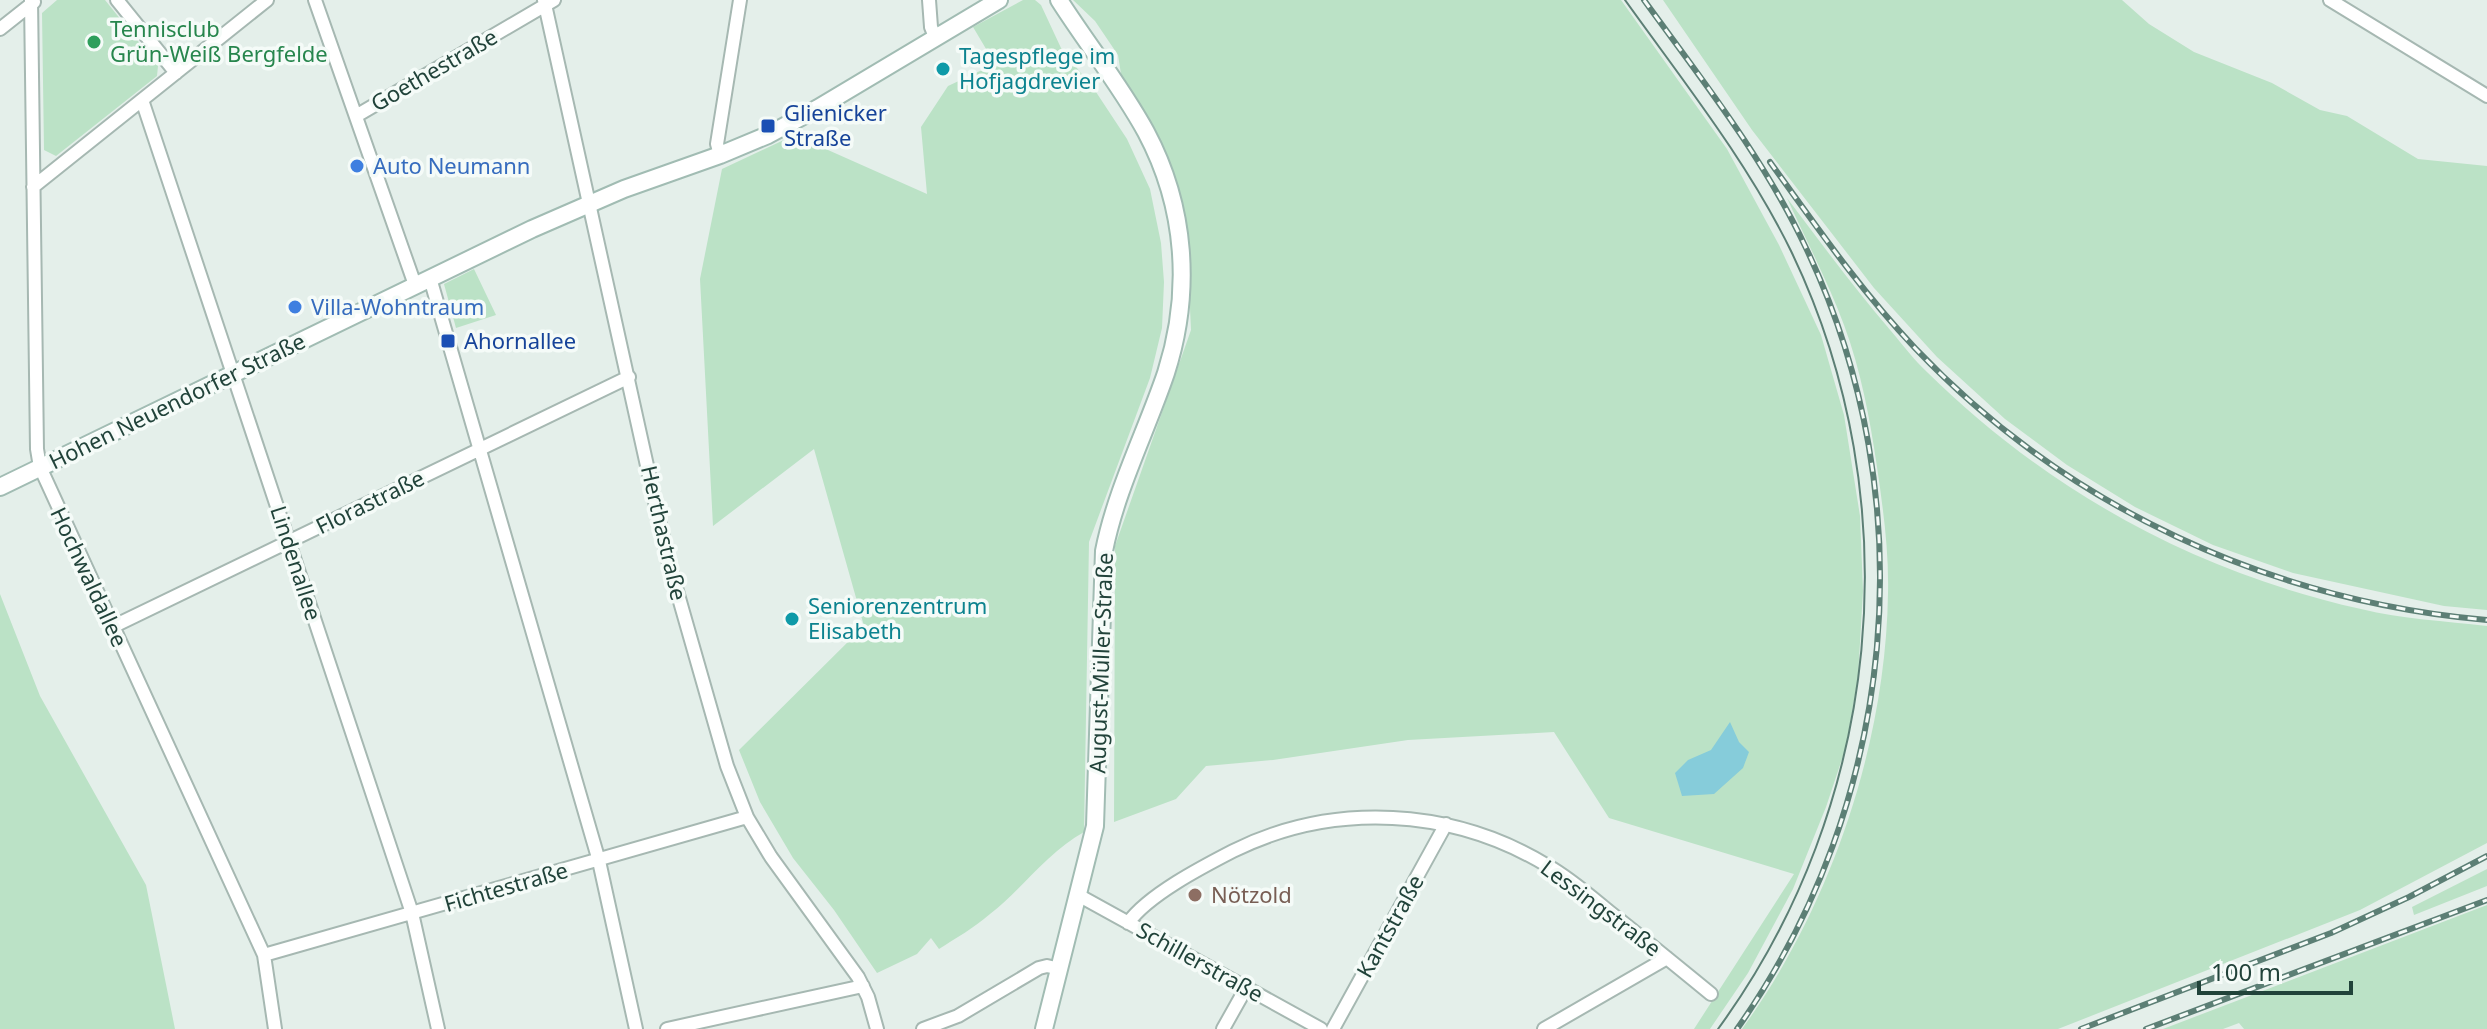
<svg xmlns="http://www.w3.org/2000/svg" width="2487" height="1029" viewBox="0 0 2487 1029" font-family="'Noto Sans',sans-serif">
  <style>
    .green { fill: #bbe2c6 }
    .water { fill: #86ccda }
    .lines { fill: none; stroke-linecap: round; stroke-linejoin: round }
    .street-casing { stroke: #a6b8b2; stroke-width: 16 }
    .secondary-casing { stroke: #a1bcb3; stroke-width: 20 }
    .street { stroke: #fff; stroke-width: 12 }
    .secondary { stroke: #fff; stroke-width: 16 }
    .tram { stroke: #5c7f75; stroke-width: 2 }
    .rail-casing { stroke: #5c7f75; stroke-width: 6 }
    .rail { stroke: #f5fbf8; stroke-width: 3; stroke-dasharray: 9; stroke-linecap: butt }
    .leisure-dot { fill: #2e9e5b; stroke: #f5fbf8; stroke-width: 3 }
    .culture-dot { fill: #0f9aa8; stroke: #f5fbf8; stroke-width: 3 }
    .transit-dot { fill: #1a4fb4; stroke: #f5fbf8; stroke-width: 3 }
    .shop-dot { fill: #3f7fe0; stroke: #f5fbf8; stroke-width: 3 }
    .education-dot { fill: #8d6e63; stroke: #f5fbf8; stroke-width: 3 }
    .labels { text-anchor: middle; stroke-width: 7; stroke-linejoin: round; paint-order: stroke }
    .leisure-label { font-size: 22px; fill: #27864d; stroke: #f5fbf8; text-anchor: start }
    .culture-label { font-size: 22px; fill: #0d838f; stroke: #f5fbf8; text-anchor: start }
    .street-label { font-size: 22px; fill: #21433a; stroke: #f5fbf8 }
    .transit-label { font-size: 22px; fill: #164399; stroke: #f5fbf8; text-anchor: start }
    .shop-label { font-size: 22px; fill: #366cbe; stroke: #f5fbf8; text-anchor: start }
    .education-label { font-size: 22px; fill: #785e54; stroke: #f5fbf8; text-anchor: start }
  </style>
  <rect width="100%" height="100%" fill="#e4efea"/>
  <path class="green" d="M57,0H105L158,66L157,76L56,156L44,150L42,13Z
    M1023,0H1035L1041,5L1061,48L1096,92L1127,139L1150,189L1161,243L1164,282L1162,328L1150,378L1089,542L1084,832C1048,852 1022,889 990,914C974,928 956,938 939,949L931,938L917,954L877,973L834,910L793,858L760,802L739,750L864,626L814,449L713,526L700,279L722,169L786,139L792,134L927,194L921,127L948,86L995,64L973,27Z
    M1073,0H1621L1727,149L1779,245L1821,335L1844,415L1860,516L1863,591L1858,677L1846,747L1826,807L1793,889L1748,973L1710,1029H1694L1794,874L1609,818L1554,732L1408,740L1273,760L1206,766L1176,799L1114,822L1115,546L1191,330L1187,244L1176,179L1121,74L1118,55L1095,21Z
    M1663,0H2122L2149,24L2194,52L2272,83L2320,110L2347,116L2418,159L2487,166V610L2444,606L2293,573L2213,545L2135,507L2067,465L2005,419L1937,357L1874,288L1752,130Z
    M1787,198C1821,243 1854,288 1891,331C1903,345 1914,360 1927,372C2048,491 2195,572 2361,609C2402,619 2445,621 2487,626V843L2360,910L2058,1029H1742C1830,908 1886,744 1888,593C1889,551 1883,508 1877,467C1870,419 1861,371 1844,325C1828,282 1806,240 1787,198Z
    M474,269L496,315L456,328L444,284Z
    M0,594L40,696L146,885L175,1029H0Z
    M2487,869V886L2414,915L2412,907Z
    M2487,905V1029H2244L2239,1023L2223,1029H2163Z"/>
  <path class="water" d="M1730,722L1739,742L1749,752L1743,768L1714,794L1682,796L1675,773L1688,760L1711,750Z"/>
  <g class="lines">
    <g class="street-casing">
      <path id="street" d="M31,0L37,449L40,467L264,955L275,1029
        M117,0L176,73
        M315,0L415,285
        M544,0L667,556L727,766L747,817L771,857L858,977L868,997L877,1029
        M929,0L931,27L935,37
        M2330,0L2487,96
        M0,29L34,2
        M142,100L412,913L438,1029
        M356,116L554,0
        M720,155L717,144L740,0
        M33,187L267,0
        M430,278L599,861L636,1029
        M112,627L629,377
        M1078,895L1321,1029
        M1128,923C1148,895 1202,867 1233,851C1334,801 1453,808 1548,866C1571,879 1591,897 1612,914C1645,940 1678,967 1711,994
        M264,955L747,817
        M667,1029L863,986
        M923,1029L958,1016L1039,968L1047,966L1060,969
        M1223,1029L1246,988
        M1333,1029L1446,824
        M1544,1029L1667,958"/>
    </g>
    <g class="secondary-casing">
      <path id="secondary" d="M0,487L532,229L624,189L720,155L768,135L818,108L999,0
        M1044,1029L1095,826L1104,551C1116,490 1146,432 1166,373C1192,292 1186,207 1146,132C1121,86 1087,44 1059,0"/>
    </g>
    <use href="#street" class="street"/>
    <use href="#secondary" class="secondary"/>
    <path class="tram" d="M1625,0C1683,81 1747,161 1791,251C1912,502 1882,805 1718,1029"/>
    <g class="rail-casing">
      <path id="rail" d="M1644,0C1702,80 1764,158 1806,248C1926,500 1898,801 1737,1029
        M1770,162C1816,226 1861,291 1915,348C2066,507 2270,601 2487,620
        M2081,1029L2331,933L2409,897L2487,856
        M2146,1029L2487,900"/>
    </g>
    <use href="#rail" class="rail"/>
  </g>
  <circle class="leisure-dot" cx="94" cy="42" r="8"/>
  <g class="culture-dot">
    <circle cx="943" cy="69" r="8"/>
    <circle cx="792" cy="619" r="8"/>
  </g>
  <g class="transit-dot">
    <rect x="760" y="118" width="16" height="16" rx="4"/>
    <rect x="440" y="333" width="16" height="16" rx="4"/>
  </g>
  <g class="shop-dot">
    <circle cx="357" cy="166" r="8"/>
    <circle cx="295" cy="307" r="8"/>
  </g>
  <circle class="education-dot" cx="1195" cy="895" r="8"/>
  <g class="labels">
    <g class="leisure-label">
      <text x="110" y="37">Tennisclub<tspan x="110" dy="25">Grün-Weiß Bergfelde</tspan></text>
    </g>
    <g class="culture-label">
      <text x="959" y="64">Tagespflege im<tspan x="959" dy="25">Hofjagdrevier</tspan></text>
      <text x="808" y="614">Seniorenzentrum<tspan x="808" dy="25">Elisabeth</tspan></text>
    </g>
    <g class="street-label">
      <text transform="translate(434 70) rotate(-30)" y="8">Goethestraße</text>
      <text transform="translate(177 401) rotate(-26)" y="8">Hohen Neuendorfer Straße</text>
      <text transform="translate(370 502) rotate(-26)" y="8">Florastraße</text>
      <text transform="translate(664 533) rotate(77)" y="8">Herthastraße</text>
      <text transform="translate(296 563) rotate(72)" y="8">Lindenallee</text>
      <text transform="translate(89 577) rotate(65)" y="8">Hochwaldallee</text>
      <text transform="translate(1101 663) rotate(-88)" y="8">August-Müller-Straße</text>
      <text transform="translate(506 887) rotate(-16)" y="8">Fichtestraße</text>
      <text transform="translate(1601 908) rotate(37)" y="8">Lessingstraße</text>
      <text transform="translate(1390 926) rotate(-61)" y="8">Kantstraße</text>
      <text transform="translate(1200 962) rotate(29)" y="8">Schillerstraße</text>
    </g>
    <g class="transit-label">
      <text x="784" y="121">Glienicker<tspan x="784" dy="25">Straße</tspan></text>
      <text x="464" y="349">Ahornallee</text>
    </g>
    <g class="shop-label">
      <text x="373" y="174">Auto Neumann</text>
      <text x="311" y="315">Villa-Wohntraum</text>
    </g>
    <g class="education-label">
      <text x="1211" y="903">Nötzold</text>
    </g>
  </g>
  <path d="M2199 981v12h152v-12" fill="none" stroke="#21433a" stroke-width="4"/>
  <text x="2211" y="981" font-size="24" fill="#21433a" stroke="#f5fbf8" stroke-width="6" paint-order="stroke">100 m</text>
</svg>
